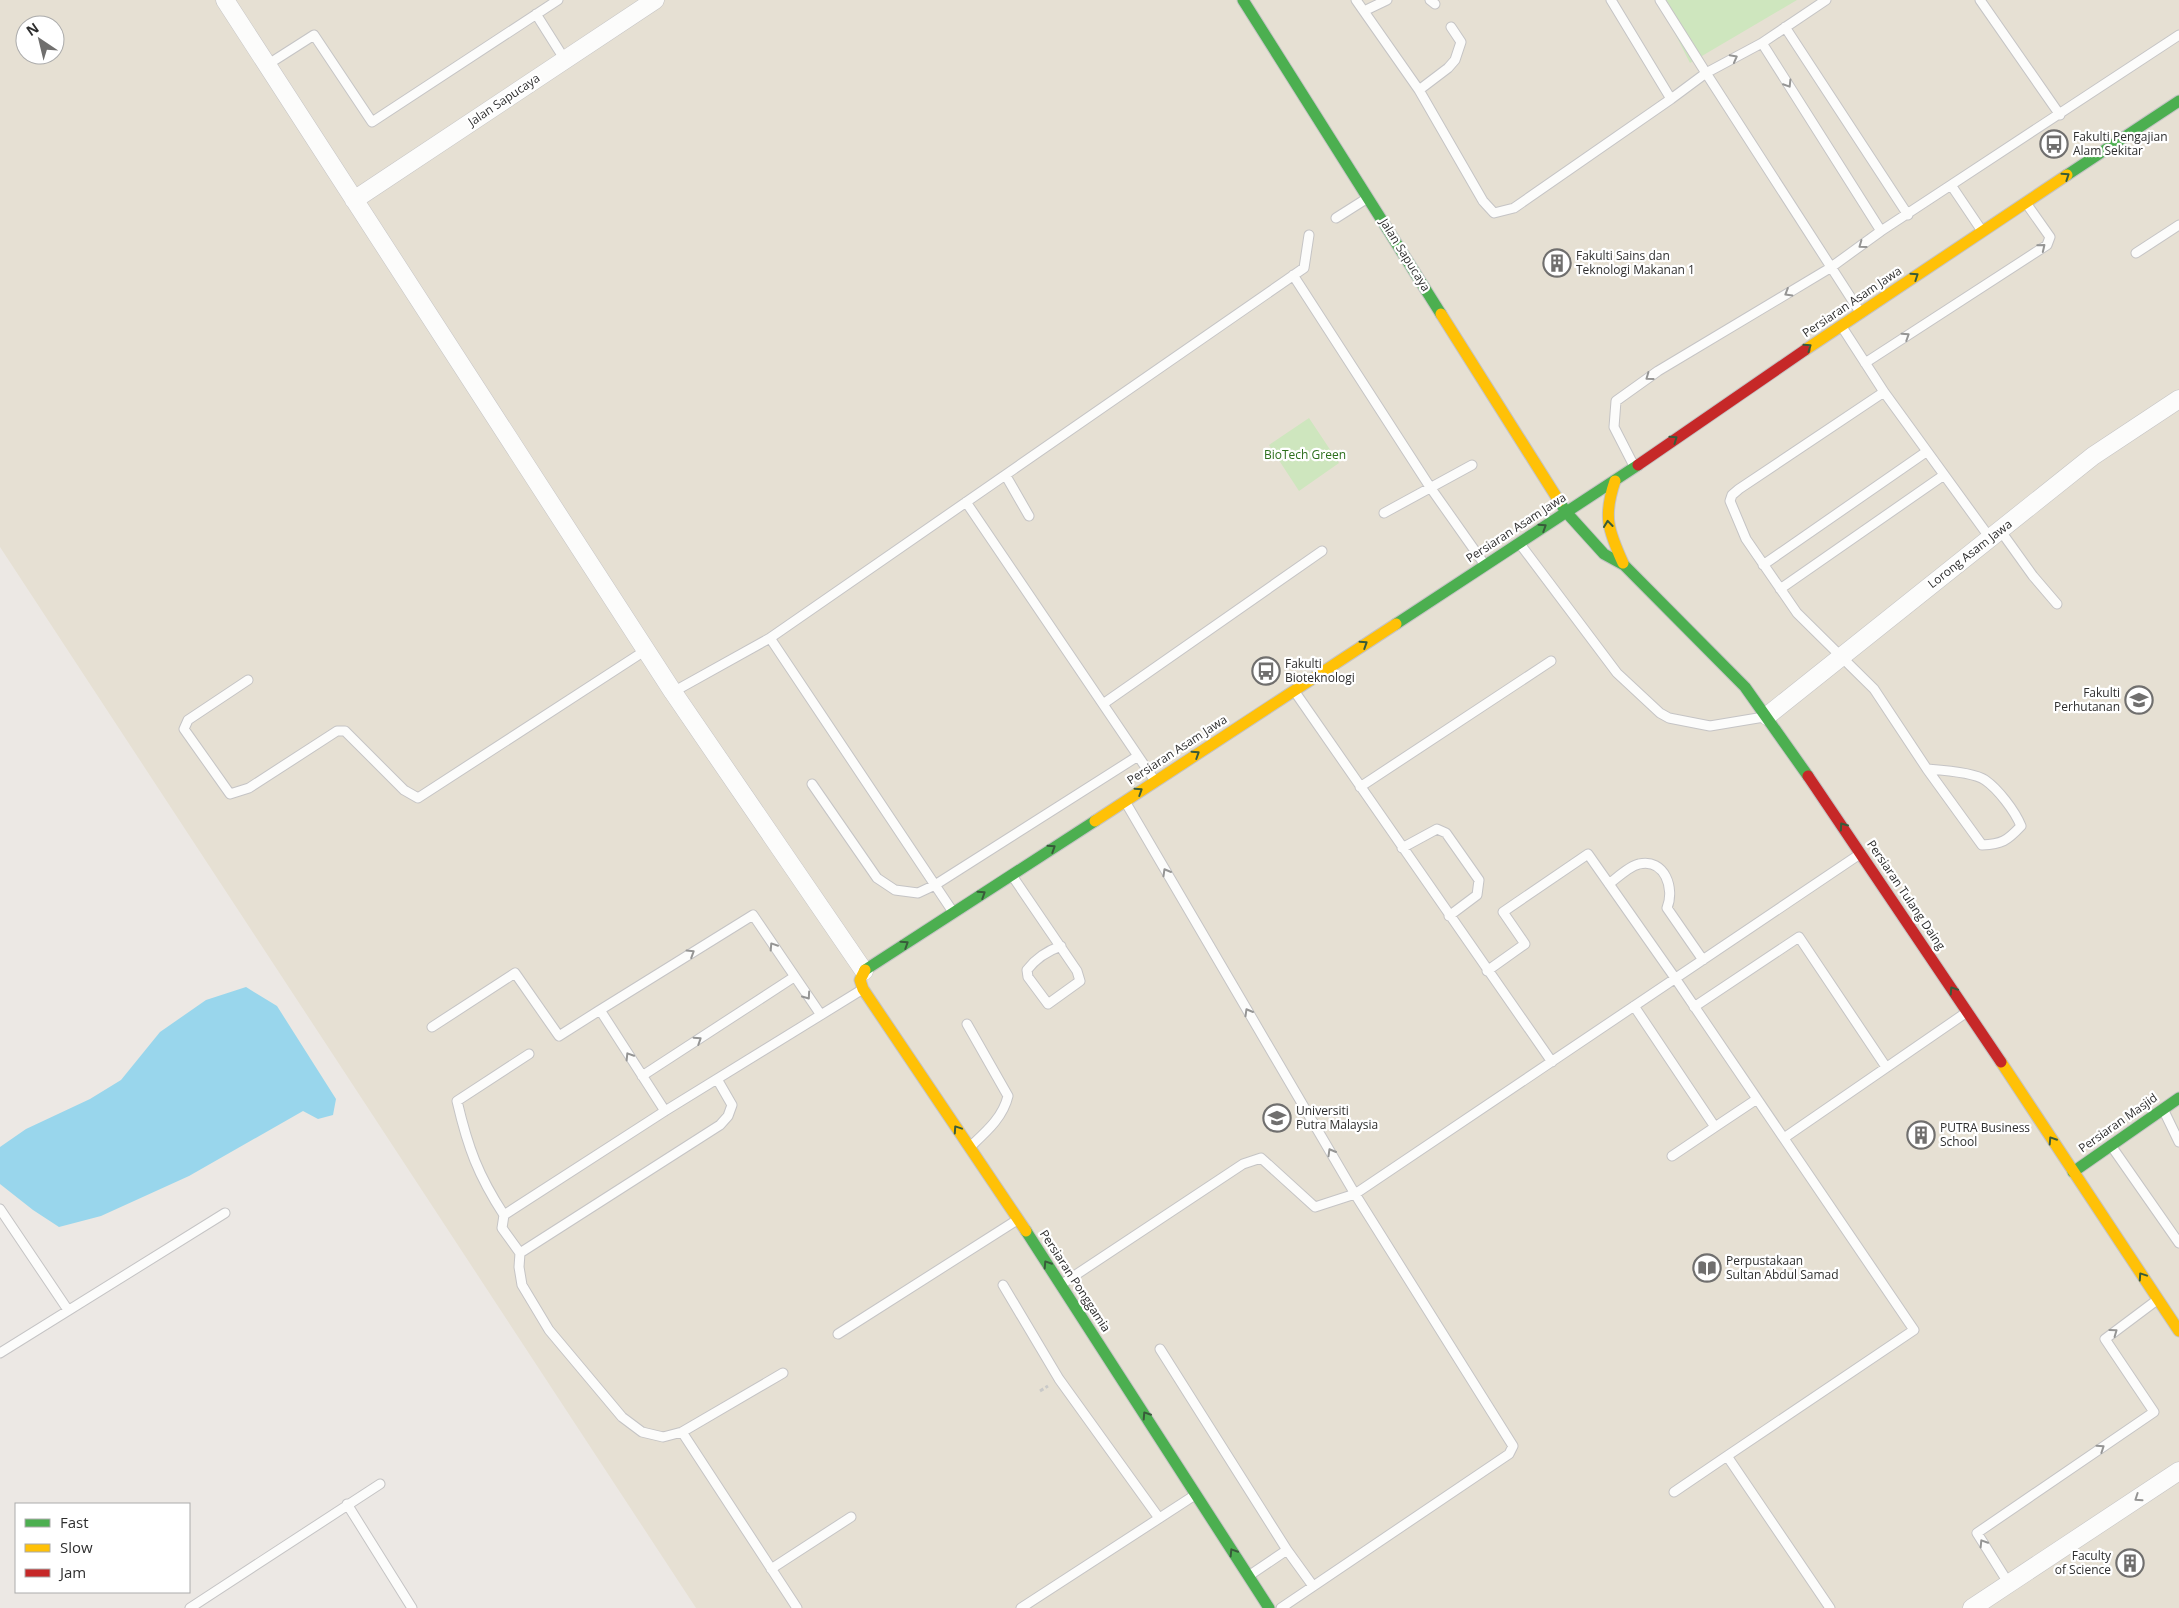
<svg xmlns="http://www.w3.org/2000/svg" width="2179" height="1608" viewBox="0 0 2179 1608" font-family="'Open Sans',sans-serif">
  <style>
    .education { fill: #e6e0d3; fill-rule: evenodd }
    .green { fill: #cee6be }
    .water { fill: #99d6ec }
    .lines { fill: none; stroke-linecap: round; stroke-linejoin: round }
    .lane-casing { stroke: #c5c4c5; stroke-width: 11 }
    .street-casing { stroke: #c5c4c5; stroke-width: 19 }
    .fast-casing { stroke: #c5c4c5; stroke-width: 13 }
    .slow-casing { stroke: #c5c4c5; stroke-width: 13 }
    .jam-casing { stroke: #c5c4c5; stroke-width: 13 }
    .path { stroke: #c9c9c8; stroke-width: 3; stroke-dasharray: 4 2.5; stroke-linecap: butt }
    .lane { stroke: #fcfcfb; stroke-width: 9 }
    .street { stroke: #fcfcfb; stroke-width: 18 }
    .fast { stroke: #4caf50; stroke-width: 11 }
    .slow { stroke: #ffc107; stroke-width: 11 }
    .jam { stroke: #c62828; stroke-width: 11 }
    .oneway { stroke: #959594 }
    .oneway2 { stroke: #385b3a }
    .labels { text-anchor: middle; stroke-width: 4.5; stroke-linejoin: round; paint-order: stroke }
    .street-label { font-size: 12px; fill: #2e2e2e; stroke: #fff }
    .poi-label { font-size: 12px; fill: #2e2e2e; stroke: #fff; text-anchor: start }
    .park-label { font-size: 12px; fill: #2c6e1b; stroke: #fff }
  </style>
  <rect width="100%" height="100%" fill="#ece8e4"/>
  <path class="education" d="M0,0H2179V1608H696L0,547ZM25,25H55V55H25Z"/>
  <path class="green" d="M1658,0H1797L1690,63Z
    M1309,418L1339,463L1299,491L1269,445Z"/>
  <path class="water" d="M246,987L277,1006L336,1099L333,1115L318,1119L303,1111L189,1176L101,1216L59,1227L33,1210L0,1184V1147L26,1129L90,1099L121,1080L160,1032L206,1000Z"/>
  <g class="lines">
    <g class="lane-casing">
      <path id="lane" d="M1356,0L1419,90L1483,201L1494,213L1514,208L1671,99
        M1430,0L1435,4
        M1611,0L1671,99L1706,73L1860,312
        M1660,0L1706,73L1762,43L1826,0
        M1980,0L2060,115
        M1364,11L1387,0
        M536,14L565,60
        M1785,27L1908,215
        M267,65L314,35L372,122L558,0
        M1419,90L1448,68L1455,60L1461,42L1451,27
        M1336,218L1366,199
        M1881,231L1951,185
        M1982,231L1951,185L2179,35
        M2136,253L2179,225
        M1293,275L1430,487L1485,565
        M1842,327L1884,392L1739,489L1732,495L1730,501L1746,539L1797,613L1874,689L1927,769C1940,770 1974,772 1985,780C1998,789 2015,811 2021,826C2007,841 2002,844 1982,845L1927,769
        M1865,363L2047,245L2050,237L2026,203
        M1884,392L1990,538
        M1634,466L1614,427L1616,401L1658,371L1830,268L1881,231L1762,43
        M1006,476L1029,516
        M966,502L1155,781
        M1384,513L1472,465
        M2000,530L2033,576L2057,604
        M1520,544L1617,673L1660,713L1669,718L1710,726L1764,717
        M1763,565L1926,452
        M1780,589L1944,475
        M770,638L953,912
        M248,680L188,720L184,729L230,794L249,788L337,731H345L404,790L418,798L646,650
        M673,692L770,638L1304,268L1309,235
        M1295,692L1552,1062
        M1103,704L1322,551
        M812,784L877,878L895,890L918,893L935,885L1138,756
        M1360,787L1551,661
        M1126,803L1355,1194L1513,1446L1509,1454L1281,1608
        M1402,848L1437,829L1446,833L1479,880L1477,895L1449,916
        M1013,877L1077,971L1080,981L1048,1004L1028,977L1027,970C1036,958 1047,951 1061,946
        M1609,884C1617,878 1629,866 1639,864C1665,858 1675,889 1667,908L1703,960
        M1487,971L1525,944L1503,912L1588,854L1675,978L1914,1330L1727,1456L1830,1608
        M1634,1006L1715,1127L1672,1156
        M1694,1007L1799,937L1886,1067
        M967,1024L1008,1096C1003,1117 987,1131 972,1145
        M432,1027L515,973L559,1036L600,1010
        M642,1076L794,977
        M665,1111L600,1010L753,915L821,1015
        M2164,1111L2179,1142
        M1715,1127L1757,1099
        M1784,1138L1967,1012
        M2112,1147L2179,1243
        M0,1209L68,1310
        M504,1215C478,1175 468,1148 457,1101L529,1054
        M520,1253L720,1125L728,1116L732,1105L717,1079
        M1062,1284L1243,1164L1261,1158L1315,1207L1355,1194L1860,854
        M1003,1285L1059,1379L1159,1518
        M838,1334L1017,1220
        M1160,1349L1287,1550
        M0,1353L225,1213
        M783,1373L682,1432L663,1437L642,1432L622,1417L549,1330L522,1285L519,1267L520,1253L502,1228L504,1215L665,1111L863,989
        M682,1432L797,1608
        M1674,1492L1727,1456
        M347,1504L412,1608
        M771,1569L851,1517
        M1250,1575L1287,1550L1313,1586
        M2009,1584L1977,1533L2154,1412L2105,1339L2157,1300
        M190,1608L380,1484
        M1021,1608L1195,1495"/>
    </g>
    <g class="street-casing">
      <path id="street" d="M225,0L673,692L864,971
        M354,200L655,0
        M1767,716L2093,456L2179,399
        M1972,1608L2179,1471"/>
    </g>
    <g class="fast-casing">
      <path id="fast" d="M1243,0L1441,314
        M2067,175L2179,101
        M1559,501L1566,512L1604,554L1624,565L1745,687L1808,776
        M1396,624L1638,465
        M865,970L1095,821
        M2073,1172L2179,1098
        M1026,1231L1269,1608"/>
    </g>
    <g class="slow-casing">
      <path id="slow" d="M1441,314L1559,501
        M1805,350L2067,175
        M1615,481C1603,516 1608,530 1623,563
        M1095,821L1396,624
        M865,970L860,980L863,989L1026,1231
        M2001,1062L2179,1331"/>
    </g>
    <g class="jam-casing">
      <path id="jam" d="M1638,465L1805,350
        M1808,776L2001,1062"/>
    </g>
    <path class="path" d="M1040,1391L1048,1386"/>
    <use href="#lane" class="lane"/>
    <use href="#street" class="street"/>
    <use href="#fast" class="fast"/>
    <use href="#slow" class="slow"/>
    <use href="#jam" class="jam"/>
  </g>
  <defs><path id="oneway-chevron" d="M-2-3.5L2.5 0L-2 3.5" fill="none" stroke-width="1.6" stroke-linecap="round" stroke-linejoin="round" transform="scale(1.25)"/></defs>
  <g class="oneway">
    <use href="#oneway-chevron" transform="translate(1734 58) rotate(-28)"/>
    <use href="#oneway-chevron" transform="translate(1788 84) rotate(58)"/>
    <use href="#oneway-chevron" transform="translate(1862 245) rotate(144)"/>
    <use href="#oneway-chevron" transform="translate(2042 247) rotate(-39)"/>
    <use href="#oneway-chevron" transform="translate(1788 293) rotate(149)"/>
    <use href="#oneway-chevron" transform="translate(1906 336) rotate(-33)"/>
    <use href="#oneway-chevron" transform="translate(1649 377) rotate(144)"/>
    <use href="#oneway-chevron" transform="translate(1166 872) rotate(-120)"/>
    <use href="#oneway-chevron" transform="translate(773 946) rotate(-123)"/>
    <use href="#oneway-chevron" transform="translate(691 953) rotate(-32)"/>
    <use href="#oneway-chevron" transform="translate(807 996) rotate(55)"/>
    <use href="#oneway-chevron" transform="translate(1248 1012) rotate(-120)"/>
    <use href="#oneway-chevron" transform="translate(698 1040) rotate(-33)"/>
    <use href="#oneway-chevron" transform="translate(629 1056) rotate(-122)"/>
    <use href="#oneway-chevron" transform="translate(1331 1152) rotate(-120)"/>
    <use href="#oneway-chevron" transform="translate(2114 1332) rotate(-36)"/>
    <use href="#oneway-chevron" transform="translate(2101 1448) rotate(-34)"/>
    <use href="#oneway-chevron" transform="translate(2138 1498) rotate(146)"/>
    <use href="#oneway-chevron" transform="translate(1983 1543) rotate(-122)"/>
  </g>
  <g class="oneway2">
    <use href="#oneway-chevron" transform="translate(2066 176) rotate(-34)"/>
    <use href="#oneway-chevron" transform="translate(1915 276) rotate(-34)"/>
    <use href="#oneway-chevron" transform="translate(1808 347) rotate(-35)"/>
    <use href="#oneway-chevron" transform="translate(1674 439) rotate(-35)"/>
    <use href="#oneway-chevron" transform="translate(1608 524) rotate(-96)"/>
    <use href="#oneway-chevron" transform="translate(1543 527) rotate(-33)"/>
    <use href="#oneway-chevron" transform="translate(1364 644) rotate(-33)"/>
    <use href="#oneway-chevron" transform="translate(1196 754) rotate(-33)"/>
    <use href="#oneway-chevron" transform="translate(1139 791) rotate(-33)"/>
    <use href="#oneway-chevron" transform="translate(1843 826) rotate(-125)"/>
    <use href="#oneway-chevron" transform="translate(1052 848) rotate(-33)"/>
    <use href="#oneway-chevron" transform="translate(982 894) rotate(-33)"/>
    <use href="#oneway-chevron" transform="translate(905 944) rotate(-33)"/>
    <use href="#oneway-chevron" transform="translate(1953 990) rotate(-123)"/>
    <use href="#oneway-chevron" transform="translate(957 1129) rotate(-124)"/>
    <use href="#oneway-chevron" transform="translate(2052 1140) rotate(-123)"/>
    <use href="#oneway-chevron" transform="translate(1047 1264) rotate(-123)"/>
    <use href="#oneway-chevron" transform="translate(2142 1276) rotate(-124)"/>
    <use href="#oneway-chevron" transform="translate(1146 1415) rotate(-123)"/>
    <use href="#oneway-chevron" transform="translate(1233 1552) rotate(-122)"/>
  </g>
  <defs>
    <g id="bus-ring" transform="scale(1.4375)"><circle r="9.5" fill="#fff" stroke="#706f6e" stroke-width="1.5"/><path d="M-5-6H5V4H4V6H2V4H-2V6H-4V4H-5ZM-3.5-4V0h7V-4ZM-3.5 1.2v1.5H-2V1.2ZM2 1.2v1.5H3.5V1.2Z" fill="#706f6e"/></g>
    <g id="building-ring" transform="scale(1.4375)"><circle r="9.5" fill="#fff" stroke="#706f6e" stroke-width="1.5"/><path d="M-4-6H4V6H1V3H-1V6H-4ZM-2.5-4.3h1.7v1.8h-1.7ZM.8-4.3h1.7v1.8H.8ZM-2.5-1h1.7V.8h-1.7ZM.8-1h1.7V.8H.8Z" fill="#706f6e"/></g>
    <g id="university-ring" transform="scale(1.4375)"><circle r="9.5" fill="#fff" stroke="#706f6e" stroke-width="1.5"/><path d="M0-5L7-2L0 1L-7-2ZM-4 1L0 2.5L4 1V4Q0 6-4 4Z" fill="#706f6e"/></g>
    <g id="library-ring" transform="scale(1.4375)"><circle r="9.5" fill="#fff" stroke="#706f6e" stroke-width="1.5"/><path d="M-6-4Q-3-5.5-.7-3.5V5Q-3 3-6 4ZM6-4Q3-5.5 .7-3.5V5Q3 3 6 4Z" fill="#706f6e"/></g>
  </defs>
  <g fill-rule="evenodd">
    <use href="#bus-ring" x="2054" y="144"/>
    <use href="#building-ring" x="1557" y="263"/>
    <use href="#bus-ring" x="1266" y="671"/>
    <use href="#university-ring" x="2139" y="700"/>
    <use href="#university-ring" x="1277" y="1118"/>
    <use href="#building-ring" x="1921" y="1135"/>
    <use href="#library-ring" x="1707" y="1268"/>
    <use href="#building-ring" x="2130" y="1563"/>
  </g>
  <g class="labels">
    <g class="street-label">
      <text transform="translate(504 100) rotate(-34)" y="4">Jalan Sapucaya</text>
      <text transform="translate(1405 255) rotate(58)" y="4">Jalan Sapucaya</text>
      <text transform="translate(1852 302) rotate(-34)" y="4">Persiaran Asam Jawa</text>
      <text transform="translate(1516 528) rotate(-33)" y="4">Persiaran Asam Jawa</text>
      <text transform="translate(1970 554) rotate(-38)" y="4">Lorong Asam Jawa</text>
      <text transform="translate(1177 750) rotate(-33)" y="4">Persiaran Asam Jawa</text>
      <text transform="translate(1906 895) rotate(56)" y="4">Persiaran Tulang Daing</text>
      <text transform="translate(2118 1123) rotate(-35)" y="4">Persiaran Masjid</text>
      <text transform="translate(1075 1281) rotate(57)" y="4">Persiaran Ponggamia</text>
    </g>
    <g class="poi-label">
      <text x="2073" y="141">Fakulti Pengajian<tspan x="2073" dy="14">Alam Sekitar</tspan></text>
      <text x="1576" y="260">Fakulti Sains dan<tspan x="1576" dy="14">Teknologi Makanan 1</tspan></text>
      <text x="1285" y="668">Fakulti<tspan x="1285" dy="14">Bioteknologi</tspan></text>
      <text x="2120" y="697" text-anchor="end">Fakulti<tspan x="2120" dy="14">Perhutanan</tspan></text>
      <text x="1296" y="1115">Universiti<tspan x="1296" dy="14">Putra Malaysia</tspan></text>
      <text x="1940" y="1132">PUTRA Business<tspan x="1940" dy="14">School</tspan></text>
      <text x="1726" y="1265">Perpustakaan<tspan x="1726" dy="14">Sultan Abdul Samad</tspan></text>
      <text x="2111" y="1560" text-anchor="end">Faculty<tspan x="2111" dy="14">of Science</tspan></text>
    </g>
    <g class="park-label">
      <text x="1305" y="459">BioTech Green</text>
    </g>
  </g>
  <rect x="15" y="1503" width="175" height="90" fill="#ffffff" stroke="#ababab"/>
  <rect x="25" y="1519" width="25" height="8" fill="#4caf50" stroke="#ababab"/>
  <text x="60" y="1528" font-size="15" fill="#2e2e2e">Fast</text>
  <rect x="25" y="1544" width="25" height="8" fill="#ffc107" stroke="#ababab"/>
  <text x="60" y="1553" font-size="15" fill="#2e2e2e">Slow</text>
  <rect x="25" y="1569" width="25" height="8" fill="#c62828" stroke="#ababab"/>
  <text x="60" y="1578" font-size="15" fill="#2e2e2e">Jam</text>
  <g transform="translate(40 40) rotate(325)"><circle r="24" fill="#ffffff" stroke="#ababab"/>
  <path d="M0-4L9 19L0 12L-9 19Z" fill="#706f6e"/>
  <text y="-8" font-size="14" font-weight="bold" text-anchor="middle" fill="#2e2e2e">N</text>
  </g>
</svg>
